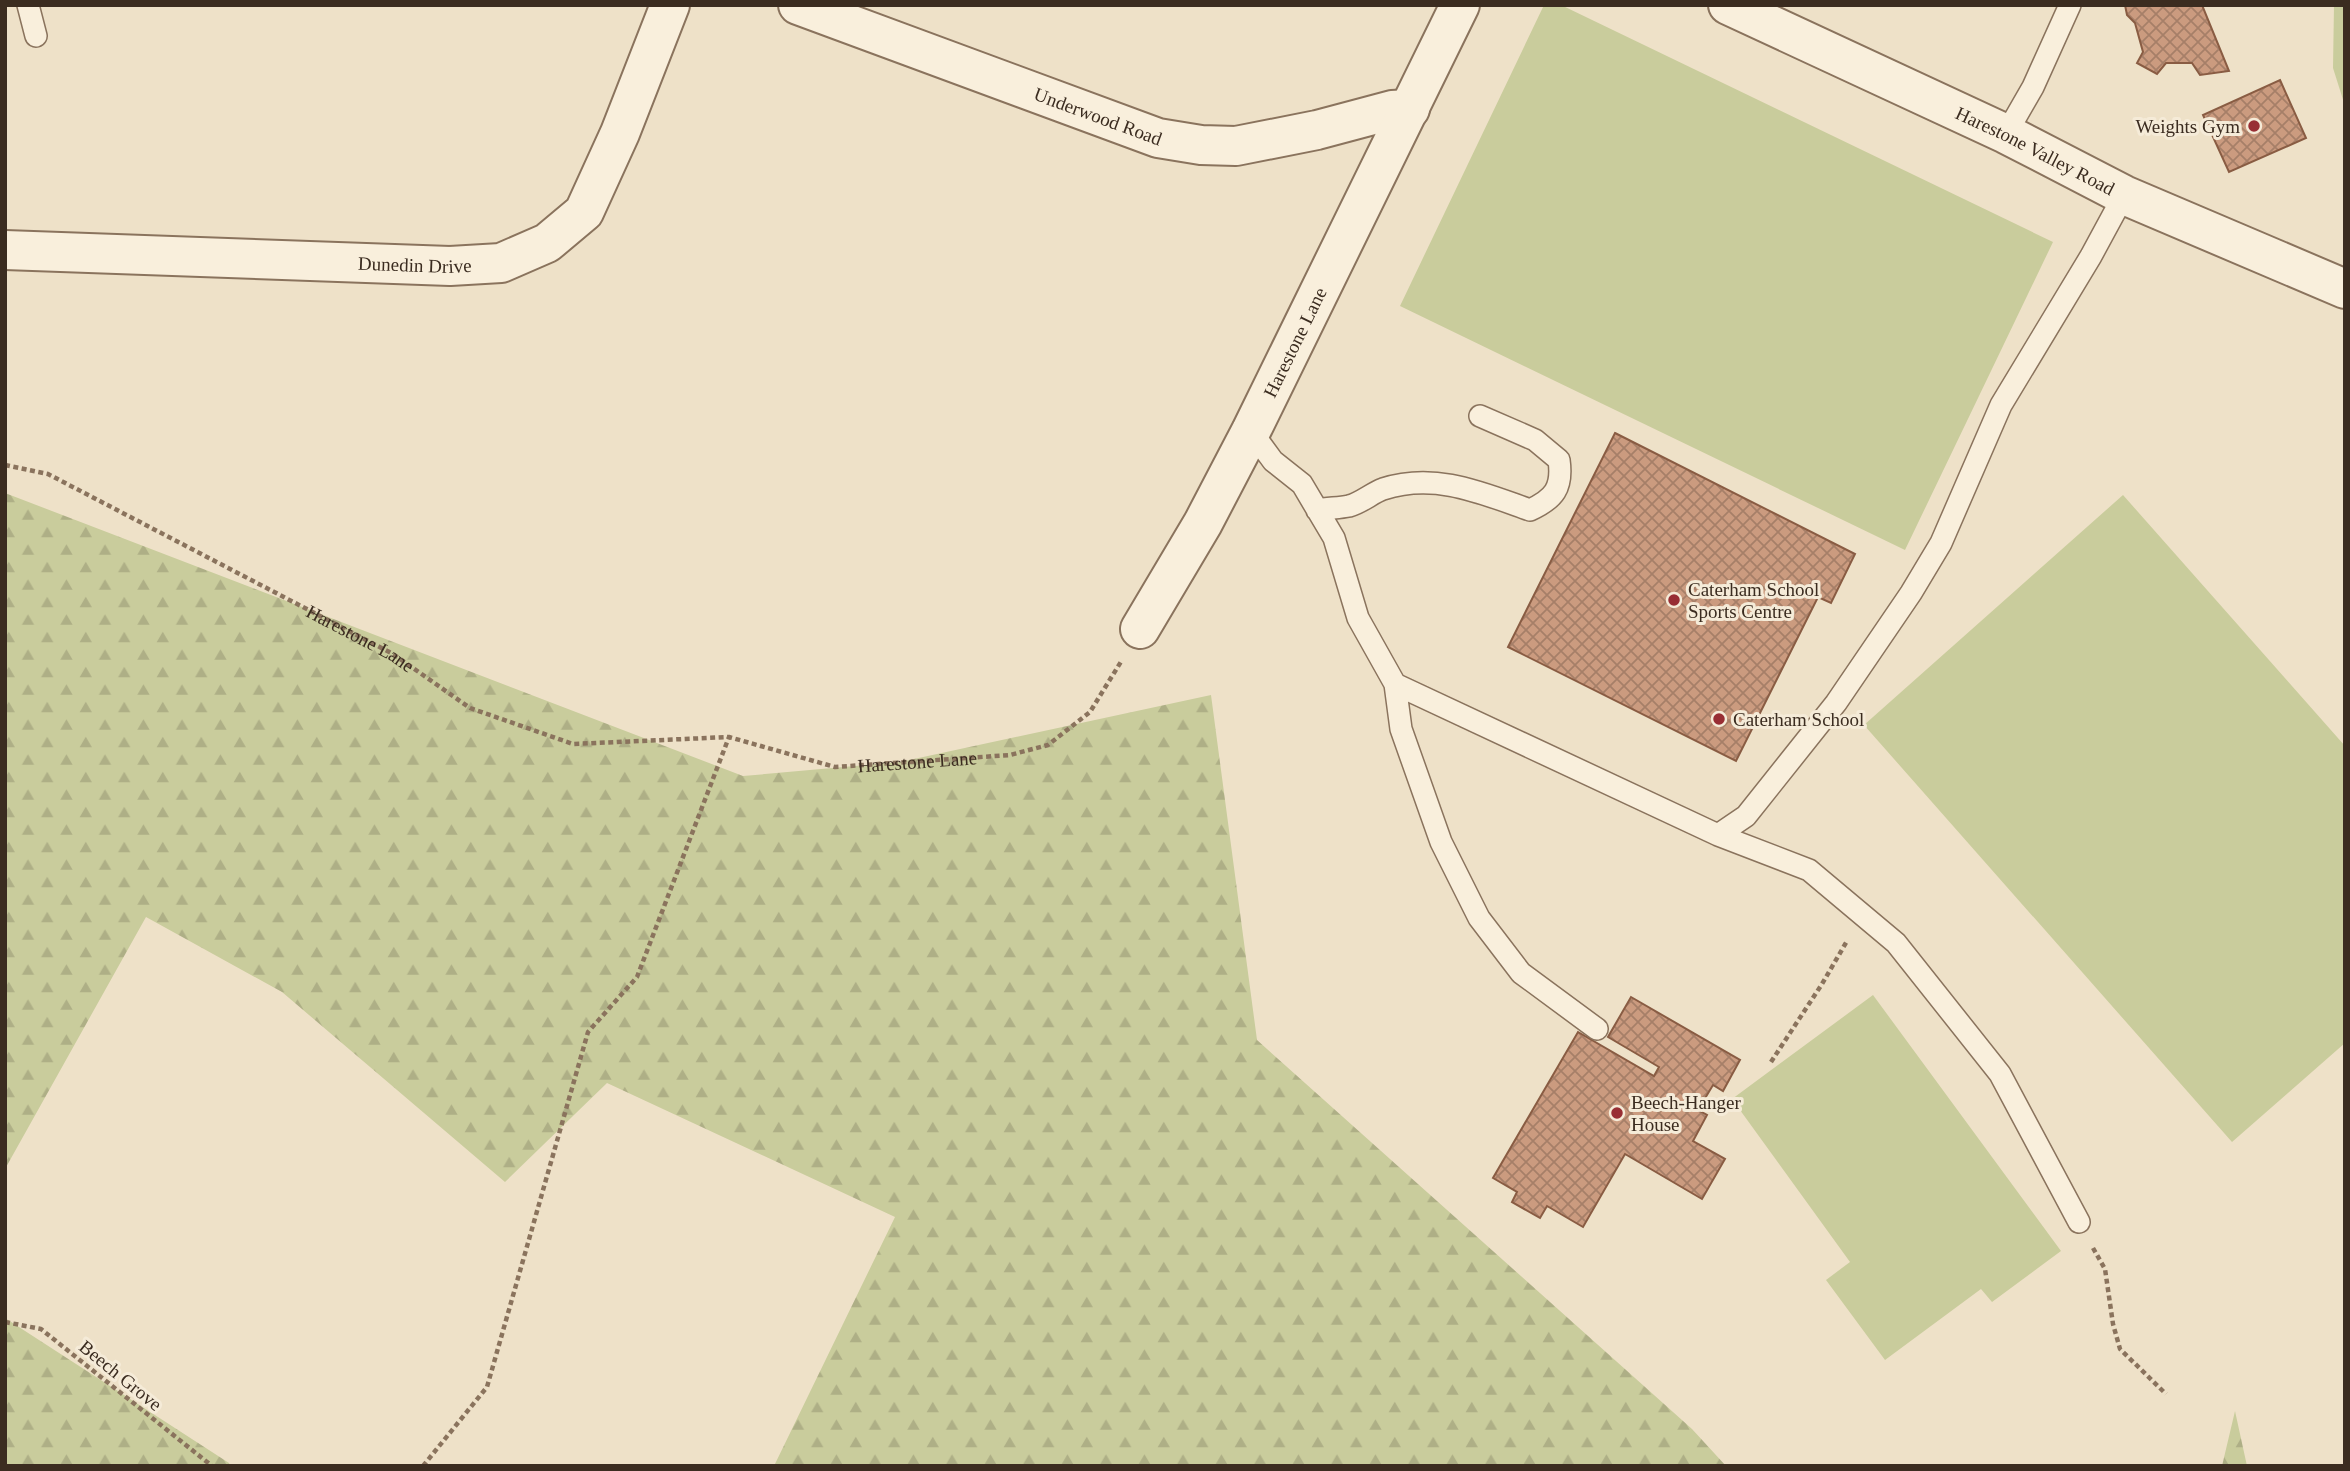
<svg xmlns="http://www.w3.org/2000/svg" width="2350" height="1471" viewBox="0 0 2350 1471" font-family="'Times New Roman',serif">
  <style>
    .green { fill: #c9cc9c }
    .forest { fill: url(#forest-firs) }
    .building { fill: url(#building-cross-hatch); stroke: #895c43; stroke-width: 2 }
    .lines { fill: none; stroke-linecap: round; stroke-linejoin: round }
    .service-casing { stroke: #8a735d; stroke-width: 24 }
    .minor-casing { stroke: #8a735d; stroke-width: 42 }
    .tertiary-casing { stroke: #8a735d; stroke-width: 42 }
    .path { stroke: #8a735d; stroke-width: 4.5; stroke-dasharray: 5 3.5; stroke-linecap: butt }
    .service { stroke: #f9efdc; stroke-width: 21 }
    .minor { stroke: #f9efdc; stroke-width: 38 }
    .tertiary { stroke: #f9efdc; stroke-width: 38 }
    .poi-dot { fill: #982e34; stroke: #f5ebd8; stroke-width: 2.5 }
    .labels { text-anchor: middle; stroke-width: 6; stroke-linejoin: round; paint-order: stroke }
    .street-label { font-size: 19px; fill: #3b2c20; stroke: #f5ebd8 }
    .poi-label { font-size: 19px; fill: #3b2c20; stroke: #f5ebd8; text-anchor: start }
  </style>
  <defs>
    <pattern id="forest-firs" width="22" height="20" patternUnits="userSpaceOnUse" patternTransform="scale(1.75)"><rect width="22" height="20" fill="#c9cc9c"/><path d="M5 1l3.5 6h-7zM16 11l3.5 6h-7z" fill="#aeaf86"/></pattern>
    <pattern id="building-cross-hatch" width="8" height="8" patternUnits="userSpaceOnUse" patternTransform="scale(1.75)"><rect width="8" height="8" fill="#cb9b7f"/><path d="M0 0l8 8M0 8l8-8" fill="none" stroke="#a67f68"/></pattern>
  </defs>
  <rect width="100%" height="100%" fill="#eee1c8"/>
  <path class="green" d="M1544,5H1561L2053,242L1905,550L1400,306Z
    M2334,5H2345V106L2333,68Z
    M2123,495L2345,746V1043L2232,1142L1864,725Z
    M1873,995L2061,1251L1992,1302L1981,1289L1885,1360L1826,1280L1850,1262L1732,1099Z"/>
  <path class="forest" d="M5,493L743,776L900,762L1211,695L1257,1040L1692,1429L1726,1466H774L895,1217L607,1083L505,1182L282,992L146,917L5,1169Z
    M5,1318L229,1463L230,1466H5Z
    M2235,1411L2247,1466H2222Z"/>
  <path class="building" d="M2125,5H2202L2229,71L2200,75L2192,63H2166L2157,74L2137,63L2143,52L2135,23L2127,15Z
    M2280,80L2306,138L2229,172L2203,115Z
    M1615,433L1855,554L1831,603L1818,597L1736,761L1508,647Z
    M1631,997L1740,1060L1723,1091L1713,1085L1698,1110L1707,1115L1693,1141L1725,1159L1702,1199L1625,1154L1583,1227L1547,1206L1540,1218L1512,1202L1517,1192L1493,1178L1578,1032L1654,1076L1659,1067L1608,1037Z"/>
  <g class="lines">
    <g class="service-casing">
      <path id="service" d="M28,5L36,36
        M2006,134L2033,87L2070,5
        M1251,431L1273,461L1302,484L1334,538L1358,618L1395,684L1718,835L1746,816L1836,703L1911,593L1941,543L2001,405L2091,256L2124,195
        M1317,510C1328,508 1339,508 1349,506C1361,503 1372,493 1383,489C1435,472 1482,493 1530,510C1554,499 1563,488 1559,460L1535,440L1480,416
        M1395,684L1401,729L1441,842L1479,918L1521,973L1597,1029
        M1718,835L1809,870L1896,943L2000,1074L2079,1222"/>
    </g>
    <g class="minor-casing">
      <g id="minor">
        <path id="s2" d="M798,5L1158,138L1201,145L1236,146L1317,130L1392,110L1410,109"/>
        <path id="s3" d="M5,250L450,266L501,263L547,243L584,212L620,133L670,5"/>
        <path id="s4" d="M1140,629L1203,523L1251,431L1460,5"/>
      </g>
    </g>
    <g class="tertiary-casing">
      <g id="tertiary">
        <path id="s5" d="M1728,5L2006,134L2124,195L2345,289"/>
      </g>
    </g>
    <g class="path">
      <path id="s1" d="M5,465L48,474L393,654L470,708L573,744L729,737L835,767L1010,755L1048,745L1090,712L1122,660"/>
      <path d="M1771,1062L1822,984L1847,941"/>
      <path d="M2093,1248L2105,1269L2113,1324L2120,1349L2166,1394"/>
      <path d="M5,1322L41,1329L212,1466"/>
      <path d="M423,1466L487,1387L588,1032L637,977L729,737"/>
    </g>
    <use href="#service" class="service"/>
    <use href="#minor" class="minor"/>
    <use href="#tertiary" class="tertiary"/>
  </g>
  <g class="poi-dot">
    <circle cx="2254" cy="126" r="7"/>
    <circle cx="1674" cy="600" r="7"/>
    <circle cx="1719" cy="719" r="7"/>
    <circle cx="1617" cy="1113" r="7"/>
  </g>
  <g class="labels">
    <g class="street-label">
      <text dy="7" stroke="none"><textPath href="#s2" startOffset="320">Underwood Road</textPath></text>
      <text dy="7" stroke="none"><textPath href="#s5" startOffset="340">Harestone Valley Road</textPath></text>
      <text dy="7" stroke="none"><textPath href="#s3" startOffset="410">Dunedin Drive</textPath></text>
      <text dy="7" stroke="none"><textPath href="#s4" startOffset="326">Harestone Lane</textPath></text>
      <text dy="7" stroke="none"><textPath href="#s1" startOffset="397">Harestone Lane</textPath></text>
      <text dy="7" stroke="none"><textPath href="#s1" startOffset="985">Harestone Lane</textPath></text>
      <text transform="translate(121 1375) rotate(39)" y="7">Beech Grove</text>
    </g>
    <g class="poi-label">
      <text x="2240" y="133" text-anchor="end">Weights Gym</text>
      <text x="1688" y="596">Caterham School<tspan x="1688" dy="22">Sports Centre</tspan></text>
      <text x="1733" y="726">Caterham School</text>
      <text x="1631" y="1109">Beech-Hanger<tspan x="1631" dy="22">House</tspan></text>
    </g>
  </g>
  <rect width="2350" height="1471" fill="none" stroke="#3b2c20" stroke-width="14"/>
</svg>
